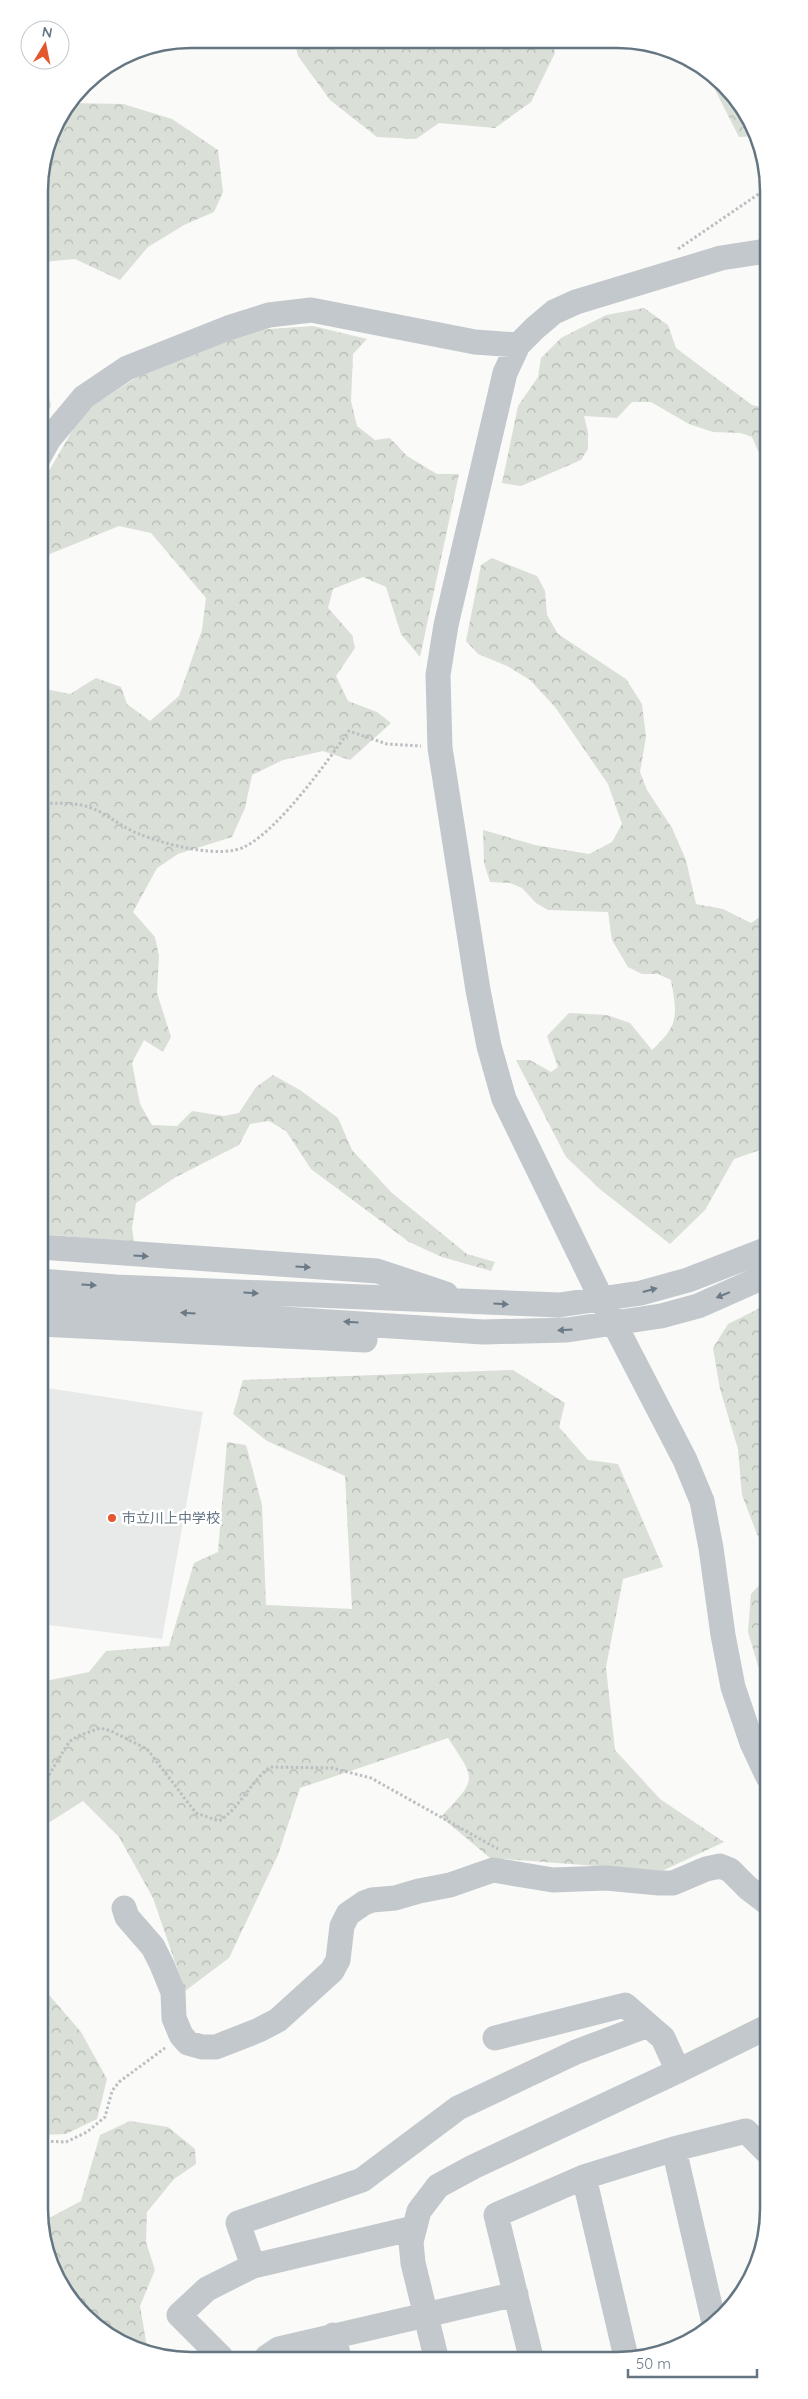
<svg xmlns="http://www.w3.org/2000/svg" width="808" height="2399" viewBox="0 0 808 2399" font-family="Quicksand,'Noto Sans JP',sans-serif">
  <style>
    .built { fill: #e8e9e9 }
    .forest { fill: url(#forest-crowns) }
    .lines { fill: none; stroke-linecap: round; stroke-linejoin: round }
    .path { stroke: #bbbfc2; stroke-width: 3; stroke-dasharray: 2.5 2.5; stroke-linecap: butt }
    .minor { stroke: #c3c8cc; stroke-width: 25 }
    .oneway { fill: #6a7a87 }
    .poi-dot { fill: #e4572e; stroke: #fff; stroke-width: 2 }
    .labels { text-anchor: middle; stroke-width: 5; stroke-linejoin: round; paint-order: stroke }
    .poi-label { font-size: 14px; fill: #657683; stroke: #fff; text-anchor: start }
    .rim { fill: none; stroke: #657683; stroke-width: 2.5 }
  </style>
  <defs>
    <pattern id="forest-crowns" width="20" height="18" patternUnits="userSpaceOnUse" patternTransform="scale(1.25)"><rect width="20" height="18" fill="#dadfd7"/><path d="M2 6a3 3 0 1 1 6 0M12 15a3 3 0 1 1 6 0" fill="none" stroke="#b4b9b4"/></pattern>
  </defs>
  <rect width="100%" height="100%" fill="#fafaf8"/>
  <path class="built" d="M41,1387L203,1412L162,1639L41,1624Z"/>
  <path class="forest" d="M294,39L552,41L555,53L531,102L495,128L439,123L416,139L377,137L330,100L298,56Z
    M714,74C732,89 750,113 758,136L739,137L712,84Z
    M70,103L123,104L172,119L218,150L223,192L214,212L184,225L148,247L120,280L75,259L42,262L39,267V180L54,123Z
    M644,308L668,325L676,348L752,405L767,408V461L759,453L752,437L741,433L713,432L689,424L651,402H632L617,418L584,416L588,432V449L581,460L521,486L502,483L518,406L538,377L541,358L561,338L606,315Z
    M313,326L367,339L353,354L351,401L357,426L375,440L390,438L407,456L437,474H459L420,657L401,634L386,587L363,577L333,589L328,608L352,635L355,648L336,676L348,701L377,712L391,723L350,760L323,751L283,760L252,775L245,808L232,837L178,854L157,868L133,912L155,937L159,956L157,993L171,1037L163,1052L144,1040L132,1063L140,1104L152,1125L177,1126L192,1111L224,1116L239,1113L256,1087L273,1075L300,1090L338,1118L352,1150L392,1193L467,1254L495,1262L491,1271L442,1257L409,1242L311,1169L286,1131L269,1121L250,1124L239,1145L176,1177L136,1203L132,1228L134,1242L40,1234V688L70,694L96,678L121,687L127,704L150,721L179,696L202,630L206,598L151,533L119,526L40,558L39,488L83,412L142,374L255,330Z
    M39,370L44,376L51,406L39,427Z
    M492,558L537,576L545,591L547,615L558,634L626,679L642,704L646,737L640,772L647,790L672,828L686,860L696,904L723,909L751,923L764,914L767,906L768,1152L760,1150L734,1159L705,1210L670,1244L601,1190L566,1157L516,1060H530L551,1072L558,1067L547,1036L569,1013L607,1015L630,1023L652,1050C680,1024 677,1015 671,980L658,974H642L628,967L612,940L608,912L548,910L536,903L522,888L510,883L490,882L484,863L483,830L535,845L589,854L612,842L622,824L608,784L555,707L530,680L507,666L478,654L466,641L481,565Z
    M768,1304V1555L757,1534L742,1495L738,1449L720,1389L713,1348L728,1324Z
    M513,1370L565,1403L559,1427L588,1460L618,1464L663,1567L623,1579L606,1667L615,1750L660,1799L724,1842L662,1871L490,1858L441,1817C477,1778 477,1782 448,1738L300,1788L278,1855L229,1958L185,1991L153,1898L119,1837L83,1801L45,1825L41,1833V1682L89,1672L106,1651L169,1646L194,1563L218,1552L227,1442L246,1445L262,1505L266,1605L352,1609L345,1476L267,1441L233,1414L243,1380Z
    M768,1576V1678L762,1679L748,1632L751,1594Z
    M41,1956L44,1989L81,2032L107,2079L97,2119L66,2134L41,2135Z
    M130,2121L168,2127L195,2149L196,2164L174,2179L147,2212L146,2242L155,2270L140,2306L148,2353C140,2350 130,2348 122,2344C75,2318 42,2270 42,2216L51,2217L81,2201L100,2135Z"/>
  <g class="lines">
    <path class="path" d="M678,249L766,189
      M40,804C57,803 72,802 89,807C106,813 121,827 139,834C164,844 221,860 246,846C280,828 326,763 349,731L387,744L421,746
      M41,1788L69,1742L78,1736L100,1728L111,1731L147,1749L196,1813L219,1821C241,1807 250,1782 270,1767L332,1768L371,1778L498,1849
      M41,2141L66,2142L87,2132L105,2117L112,2091L119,2082L165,2048"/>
    <path class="minor" d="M767,251L721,258L576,302L554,312L535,328L518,345L505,373L446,625L438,675L440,748L478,990L489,1046L504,1099L602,1300L685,1460L702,1501L711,1548L723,1635L733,1687L752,1743L768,1777
      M39,457L49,439L84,397L127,368L228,328L269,315L311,310L475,342L518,345
      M40,1247L377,1271L446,1294
      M40,1281L116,1287L559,1305L641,1293L688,1280L768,1249
      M40,1303L483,1332L567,1330L661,1316L698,1306L768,1275
      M40,1324L365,1340
      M124,1908L127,1917L153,1947L162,1965L173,1992L174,2018L181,2035L188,2043L202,2047H216L259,2030L278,2020L332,1971L338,1960L342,1926L348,1914L364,1903L372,1900L395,1898L419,1891L450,1885L493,1870L553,1880L606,1878L659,1883H673L706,1869L720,1866L730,1870L748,1888L769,1904
      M495,2038L625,2005L663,2038L678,2071
      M674,2149L714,2323
      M584,2177L626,2357
      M253,2266L238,2223L362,2180L458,2108L576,2052L648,2025
      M333,2335L339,2357
      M221,2357L179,2315L207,2289L253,2266L414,2228
      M267,2357L279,2349L516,2294
      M436,2357L413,2263L411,2242L419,2211L438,2186L473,2167L678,2071L769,2026
      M531,2357L496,2215L584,2177L674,2149L746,2131L769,2154"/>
  </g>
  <defs><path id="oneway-solid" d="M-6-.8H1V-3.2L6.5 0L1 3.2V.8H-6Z" transform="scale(1.25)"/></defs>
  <g class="oneway">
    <use href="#oneway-solid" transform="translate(141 1256) rotate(4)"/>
    <use href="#oneway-solid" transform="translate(303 1267) rotate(4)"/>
    <use href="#oneway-solid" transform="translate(89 1285) rotate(4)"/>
    <use href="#oneway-solid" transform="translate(650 1290) rotate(-15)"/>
    <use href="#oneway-solid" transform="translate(251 1293) rotate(3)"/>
    <use href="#oneway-solid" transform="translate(723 1295) rotate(158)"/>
    <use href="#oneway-solid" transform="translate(501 1304) rotate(3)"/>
    <use href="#oneway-solid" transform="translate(188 1313) rotate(-177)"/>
    <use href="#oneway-solid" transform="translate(351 1322) rotate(-177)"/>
    <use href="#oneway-solid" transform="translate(565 1330) rotate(176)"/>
  </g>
  <circle class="poi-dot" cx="112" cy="1518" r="5"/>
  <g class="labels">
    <g class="poi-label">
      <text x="122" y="1523">市立川上中学校</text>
    </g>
  </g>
  <path d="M0 0H808V2399H0ZM191 48H617A143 143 0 0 1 760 191V2209A143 143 0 0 1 617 2352H191A143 143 0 0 1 48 2209V191A143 143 0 0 1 191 48Z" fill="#fff" fill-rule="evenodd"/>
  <path class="rim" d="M191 48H617A143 143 0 0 1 760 191V2209A143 143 0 0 1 617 2352H191A143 143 0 0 1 48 2209V191A143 143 0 0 1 191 48Z"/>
  <g transform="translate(45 45) rotate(10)"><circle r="24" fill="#ffffff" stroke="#c1c8cd"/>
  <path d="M0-4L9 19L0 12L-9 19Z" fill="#e4572e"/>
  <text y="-8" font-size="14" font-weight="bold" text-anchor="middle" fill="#657683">N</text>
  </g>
  <path d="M628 2369v8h129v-8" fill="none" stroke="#657683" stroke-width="2.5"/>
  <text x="636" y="2369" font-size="15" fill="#657683" stroke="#ffffff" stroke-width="4" paint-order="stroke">50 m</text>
</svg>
